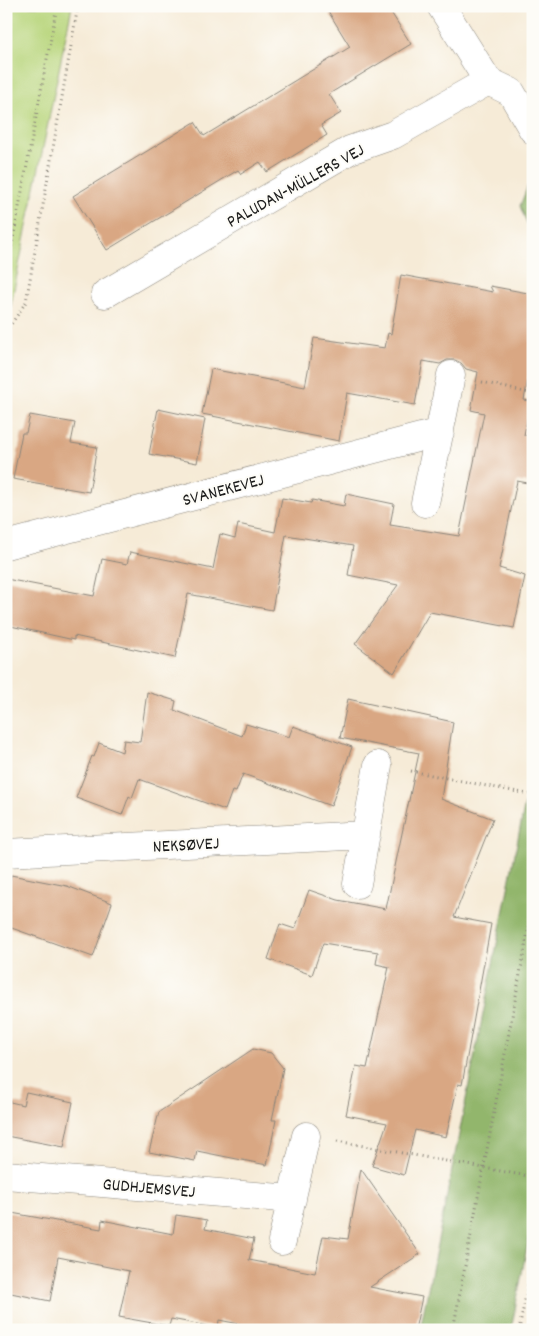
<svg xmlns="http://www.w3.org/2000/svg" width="539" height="1336" viewBox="0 0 539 1336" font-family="Dekko,sans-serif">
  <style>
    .green { fill: #b8d57c; stroke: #6a784c }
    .forest { fill: #92b66c; stroke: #576944 }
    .building { fill: #d9a783 }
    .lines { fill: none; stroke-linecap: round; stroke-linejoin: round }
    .minor-casing { stroke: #89847a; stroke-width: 29 }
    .path { stroke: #89847a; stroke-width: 3; stroke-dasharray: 1 4; stroke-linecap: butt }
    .minor { stroke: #fff; stroke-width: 28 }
    .labels { text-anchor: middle; stroke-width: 4; stroke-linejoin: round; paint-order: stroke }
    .street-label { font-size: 18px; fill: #1c1c1c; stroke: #fdfcf7 }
  </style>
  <rect width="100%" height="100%" fill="#fdfcf7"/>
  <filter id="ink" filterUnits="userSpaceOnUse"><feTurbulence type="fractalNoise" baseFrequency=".02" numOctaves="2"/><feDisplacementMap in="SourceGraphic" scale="10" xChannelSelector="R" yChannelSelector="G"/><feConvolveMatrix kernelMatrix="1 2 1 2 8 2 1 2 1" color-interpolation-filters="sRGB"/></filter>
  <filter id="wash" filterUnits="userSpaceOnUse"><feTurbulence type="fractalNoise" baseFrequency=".0096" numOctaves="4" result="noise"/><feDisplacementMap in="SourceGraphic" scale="20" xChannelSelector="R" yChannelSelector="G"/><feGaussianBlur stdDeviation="1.12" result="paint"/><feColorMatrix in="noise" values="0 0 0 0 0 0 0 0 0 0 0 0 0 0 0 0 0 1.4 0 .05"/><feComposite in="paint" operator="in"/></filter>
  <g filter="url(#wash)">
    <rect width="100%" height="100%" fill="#f6ebd7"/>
    <path class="green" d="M6,6H72L8,319L6,316Z"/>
    <path class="forest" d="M533,173V238L520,206Z
      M533,763V1216L511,1330H420Z"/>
    <g id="blocks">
      <path class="building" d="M325,6H387L411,44L329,94L341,113L321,125L327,135L267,172L260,162L241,174L238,170L107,250L73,196L195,122L204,136L350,47Z
        M401,275L493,292L490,286L533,294V353L524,400L531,401L524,435L533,437V484L517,481L499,568L525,576L514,628L430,612L394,673L355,644L398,585L348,575L353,546L286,535L272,610L188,594L175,658L74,636V640L6,625V579L94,596L102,559L127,564L130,552L213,569L220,534L235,538L238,524L275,532L282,498L311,503L312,500L344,506L346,494L394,504L390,525L459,536L484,413L471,410L478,372L466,369L461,363L455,360H447L440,364L423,361L415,405L347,393L339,441L202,414L211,369L305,387L314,338L385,348L388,333L391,334Z
        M158,409L205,419L197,463L149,454Z
        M30,415L75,423L71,443L97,447L89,492L13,479L22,433H26Z
        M147,692L176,701L174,710L242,736L246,724L289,737L293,726L352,747L331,806L243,774L236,792L232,791L225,810L139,779L132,798L129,796L122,815L76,798L92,756L94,757L99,743L122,752L124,740L140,742Z
        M348,699L453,722L441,799L493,819L454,917L491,924L462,1085L458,1084L446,1137L415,1130L404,1175L372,1166L387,1123L346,1115L356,1066L367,1068L389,967L376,964L378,952L323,943L312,975L268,959L280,924L295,929L309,890L338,900L386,909L419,753L340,738Z
        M11,875L67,886L112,903L93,957L6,926V898Z
        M253,1049L271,1053L283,1068L272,1120H276L267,1165L197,1151L195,1161L149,1152L159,1112Z
        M26,1092L73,1102L64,1147L6,1136V1101L23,1105Z
        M361,1169L420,1254L370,1287L422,1297L415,1330H270L219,1320L218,1328L171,1319L169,1326L119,1317L129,1271L58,1257L50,1301L6,1292V1212L101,1229L102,1220L173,1234L176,1215L207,1220L205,1229L254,1239L249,1260L315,1273L323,1236L348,1239Z"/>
    </g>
  </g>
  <g filter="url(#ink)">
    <use href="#blocks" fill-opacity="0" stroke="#89847a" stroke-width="1"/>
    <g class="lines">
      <g class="minor-casing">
        <path id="minor" d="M441,6L488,81L511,92L533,130
          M105,294L350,150L393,135L488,81
          M425,503L451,375
          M6,545L440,432
          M6,853L366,835
          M357,884L378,765
          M6,1175L292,1199
          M282,1241L306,1136"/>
      </g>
      <path class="path" d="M6,276L57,6
        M6,332L26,302L78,6
        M482,382L533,394
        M411,771L533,795
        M337,1141L533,1177
        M453,1330L533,905
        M519,1330L533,1259"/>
      <use href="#minor" class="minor"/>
    </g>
  </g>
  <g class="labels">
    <g class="street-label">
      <text transform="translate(295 185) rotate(-29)" y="6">PALUDAN-MÜLLERS VEJ</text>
      <text transform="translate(223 489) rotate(-15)" y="6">SVANEKEVEJ</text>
      <text transform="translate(186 844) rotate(-3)" y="6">NEKSØVEJ</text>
      <text transform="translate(149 1187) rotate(5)" y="6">GUDHJEMSVEJ</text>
    </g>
  </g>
  <rect width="539" height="1336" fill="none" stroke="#fdfcf7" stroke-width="25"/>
</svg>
